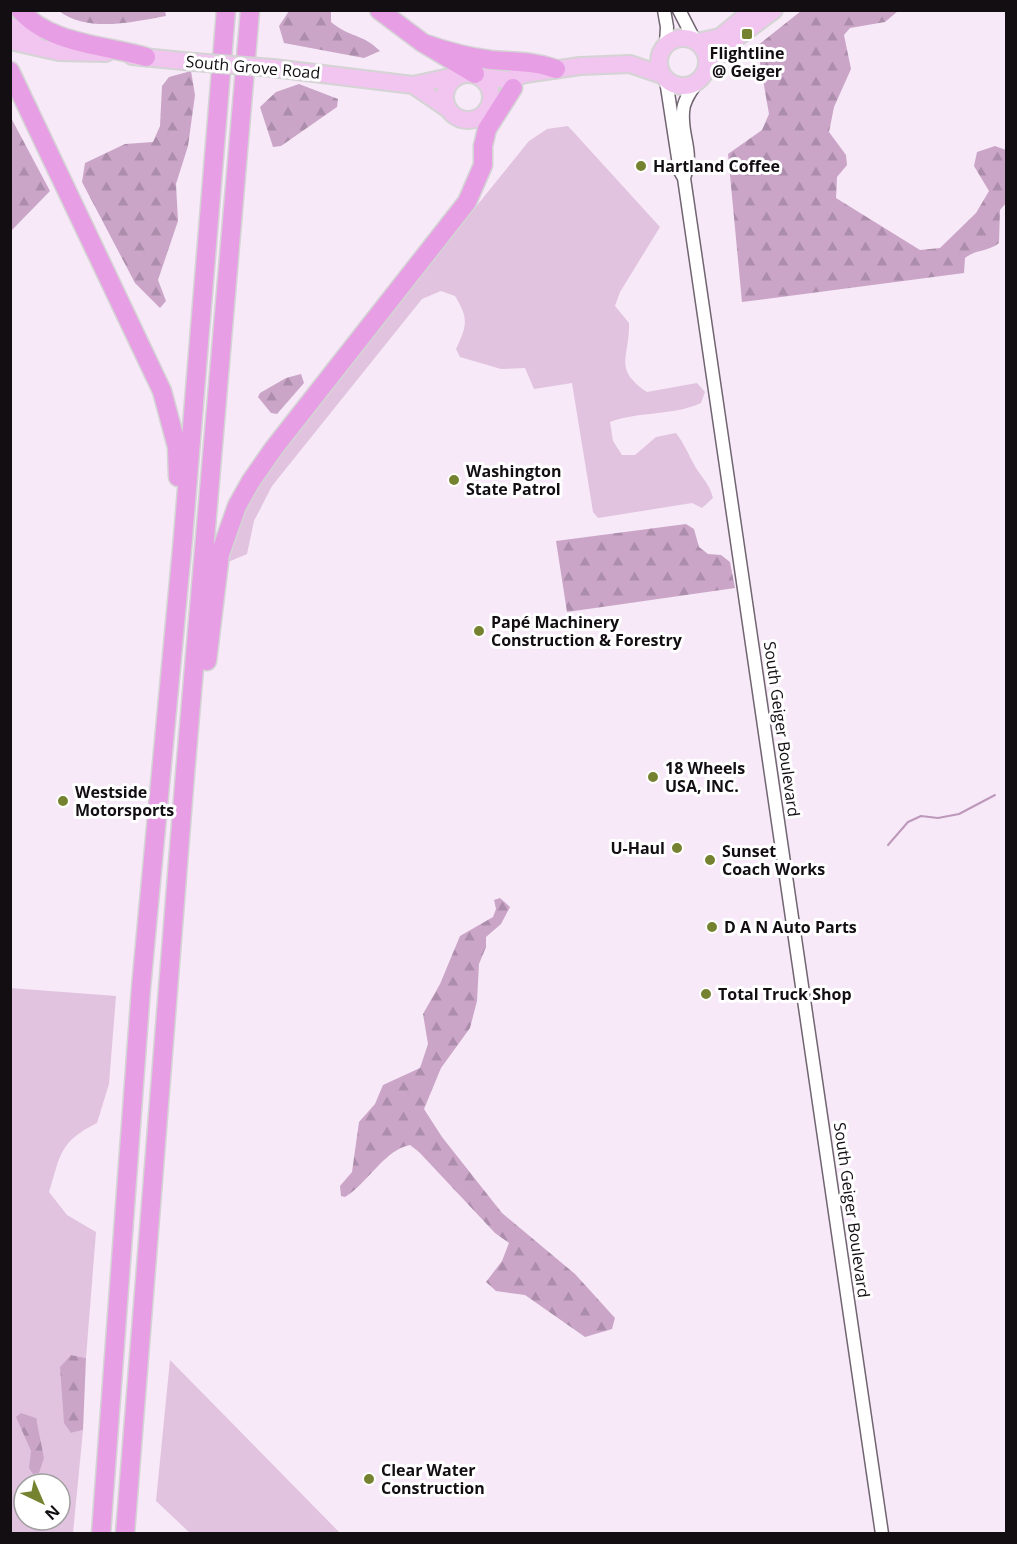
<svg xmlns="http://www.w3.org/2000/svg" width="1017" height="1544" viewBox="0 0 1017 1544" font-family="'Open Sans',sans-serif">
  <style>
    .green { fill: #e1c3df; fill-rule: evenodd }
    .forest { fill: url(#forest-firs) }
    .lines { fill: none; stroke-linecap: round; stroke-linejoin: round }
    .stream { stroke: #bd98bb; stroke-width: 2 }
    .minor-casing { stroke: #716571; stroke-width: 15 }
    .major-casing { stroke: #d4d4d4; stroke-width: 20 }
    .highway-casing { stroke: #d4d4d4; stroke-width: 21 }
    .minor { stroke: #fff; stroke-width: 12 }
    .major { stroke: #f1c5ef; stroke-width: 16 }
    .highway { stroke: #e79ee5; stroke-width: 18 }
    .major-bridge-casing { stroke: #d4d4d4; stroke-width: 20; stroke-linecap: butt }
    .major-bridge { stroke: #f1c5ef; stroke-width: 16 }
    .poi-dot { fill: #758330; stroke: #fff; stroke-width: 2 }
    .labels { text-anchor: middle; stroke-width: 6; stroke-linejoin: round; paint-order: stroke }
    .poi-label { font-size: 16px; font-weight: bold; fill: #120e12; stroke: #fff; text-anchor: start }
    .street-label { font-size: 16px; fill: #120e12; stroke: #fff }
  </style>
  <defs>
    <pattern id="forest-firs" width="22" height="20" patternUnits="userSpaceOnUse" patternTransform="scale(1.5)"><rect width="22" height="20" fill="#caa5c8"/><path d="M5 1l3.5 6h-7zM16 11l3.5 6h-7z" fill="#ac8dab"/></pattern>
  </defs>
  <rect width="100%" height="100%" fill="#f7e9f7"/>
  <path class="green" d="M568,126L660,227L620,292L615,306L629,323C630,358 612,368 647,392L697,383L705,392L701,403C672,416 640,411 610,422L613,441L622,455H635L656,437L676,433C685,445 689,456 696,468C703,479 710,485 713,498L702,508L692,503L598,518L593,512L572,383L534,389L525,368L501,369L460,357L456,349C467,325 469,319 455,296L441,291L422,299L272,486L254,521L247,554L228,562C241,513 258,484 286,442L529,141L547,129Z
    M10,988L116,996L109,1084L97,1123C59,1142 61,1154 49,1192L67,1215L96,1232L86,1358L71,1355V1433L83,1430L73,1533H11ZM24,1484H60V1520H24Z
    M170,1360L340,1533H190L156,1501Z"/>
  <path class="forest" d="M59,11H165L166,16C132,22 88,33 59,11Z
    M289,11H331V22C350,38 362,33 380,51L364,58L284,43L279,26Z
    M801,11H898L885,22L850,28L844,35L851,69L834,107L829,132L846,155L847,165L837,177L836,198L920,250L940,248L976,213L989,191L974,166L977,152L995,146L1006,150V203L1000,210L999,243C988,252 976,249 965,258L964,273L742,302L728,154L762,130L769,114L757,46Z
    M191,71L195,95L188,146L176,184L178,221L158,280L166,301L160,308L135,283L82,182L85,163L125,144L153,142L160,126L162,86L169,77Z
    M299,84L338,99L337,107L281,146L273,147L260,107L276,92Z
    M10,116L50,191L11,231H10Z
    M301,374L304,383L277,414L271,413L258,397L260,393L286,378Z
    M686,524L694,529L699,547L708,554L721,555L730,562L735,588L567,612L556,541Z
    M500,898L510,907L501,924L486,937V947L479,964L477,1001L470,1028L441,1068L424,1109L442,1137L502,1213L575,1274L615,1318L612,1329L585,1337L525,1295L496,1291L486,1282L502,1261L509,1243L495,1233L419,1152L410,1145C384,1150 368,1183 345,1197L341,1196L340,1186L352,1172L359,1122L375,1104L383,1085L420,1068L428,1044L423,1014L440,984L460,936L493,917L496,909L494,900Z
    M71,1355L86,1358L83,1430L71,1433L64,1423L60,1367Z
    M21,1413L36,1418L44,1458L39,1473L33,1474L29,1468L31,1451L16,1417Z"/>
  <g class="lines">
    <path class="stream" d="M888,845L908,822L921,816L938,818L959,814L995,795"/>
    <g class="minor-casing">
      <path id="minor" d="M664,10L667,27L666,44
        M679,10L695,41
        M666,80L680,171L684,178L882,1534
        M684,178C694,150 681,138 683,112C683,101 691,91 697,82"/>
    </g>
    <g class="major-casing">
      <path id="major" d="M10,26L33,38
        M659 62a24 24 0 1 1 48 0a24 24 0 1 1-48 0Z
        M10,41L59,52L106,53
        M697,42L720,37L753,10
        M132,56L194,62
        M707,67L730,43L774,10
        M273,68L413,85L448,109
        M445 97a23 23 0 1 1 46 0a23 23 0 1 1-46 0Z
        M482,77L509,80L525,74L580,66L630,64L662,75
        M413,85L459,75"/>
    </g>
    <g class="highway-casing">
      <path id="highway" d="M20,10C49,44 105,45 146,57
        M379,10L423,43L475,74
        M423,43C445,51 468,57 491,60C515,62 534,61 556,69
        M10,71L162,391L177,447L178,477
        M207,661L220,554L237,506L251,481L274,448L467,202L483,165V146L487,129L513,88
        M101,1534L141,988L183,538L226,10
        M125,1534L185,774L250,10"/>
    </g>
    <use href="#minor" class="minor"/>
    <use href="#major" class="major"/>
    <use href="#highway" class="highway"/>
    <g class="major-bridge-casing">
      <path id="major-bridge" d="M194,62L273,68"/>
    </g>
    <use href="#major-bridge" class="major-bridge"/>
  </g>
  <g class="poi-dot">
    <rect x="741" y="28" width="12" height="12" rx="3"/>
    <circle cx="641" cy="166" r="6"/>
    <circle cx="454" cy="480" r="6"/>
    <circle cx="479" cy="631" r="6"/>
    <circle cx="653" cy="777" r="6"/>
    <circle cx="63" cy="801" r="6"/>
    <circle cx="677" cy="848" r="6"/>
    <circle cx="710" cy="860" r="6"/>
    <circle cx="712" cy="927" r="6"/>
    <circle cx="706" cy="994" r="6"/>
    <circle cx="369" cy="1479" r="6"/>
  </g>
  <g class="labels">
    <g class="poi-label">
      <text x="747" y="59" text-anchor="middle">Flightline<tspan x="747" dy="18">@ Geiger</tspan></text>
      <text x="653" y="172">Hartland Coffee</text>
      <text x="466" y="477">Washington<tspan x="466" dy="18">State Patrol</tspan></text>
      <text x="491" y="628">Papé Machinery<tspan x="491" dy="18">Construction &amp; Forestry</tspan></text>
      <text x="665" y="774">18 Wheels<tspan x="665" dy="18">USA, INC.</tspan></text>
      <text x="75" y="798">Westside<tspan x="75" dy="18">Motorsports</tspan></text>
      <text x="665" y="854" text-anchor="end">U-Haul</text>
      <text x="722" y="857">Sunset<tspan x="722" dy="18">Coach Works</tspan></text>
      <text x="724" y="933">D A N Auto Parts</text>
      <text x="718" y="1000">Total Truck Shop</text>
      <text x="381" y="1476">Clear Water<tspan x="381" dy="18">Construction</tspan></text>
    </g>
    <g class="street-label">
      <text transform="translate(253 67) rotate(5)" y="6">South Grove Road</text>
      <text transform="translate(782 729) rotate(82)" y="6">South Geiger Boulevard</text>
      <text transform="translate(852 1210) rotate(82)" y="6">South Geiger Boulevard</text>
    </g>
  </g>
  <rect width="1017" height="1544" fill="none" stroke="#120e12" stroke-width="24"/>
  <g transform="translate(42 1502) rotate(136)"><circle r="28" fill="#ffffff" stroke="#a09fa0" stroke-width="1.5"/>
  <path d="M0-4.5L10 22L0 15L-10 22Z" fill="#758330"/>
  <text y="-9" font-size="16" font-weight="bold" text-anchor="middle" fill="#120e12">N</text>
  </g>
</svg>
